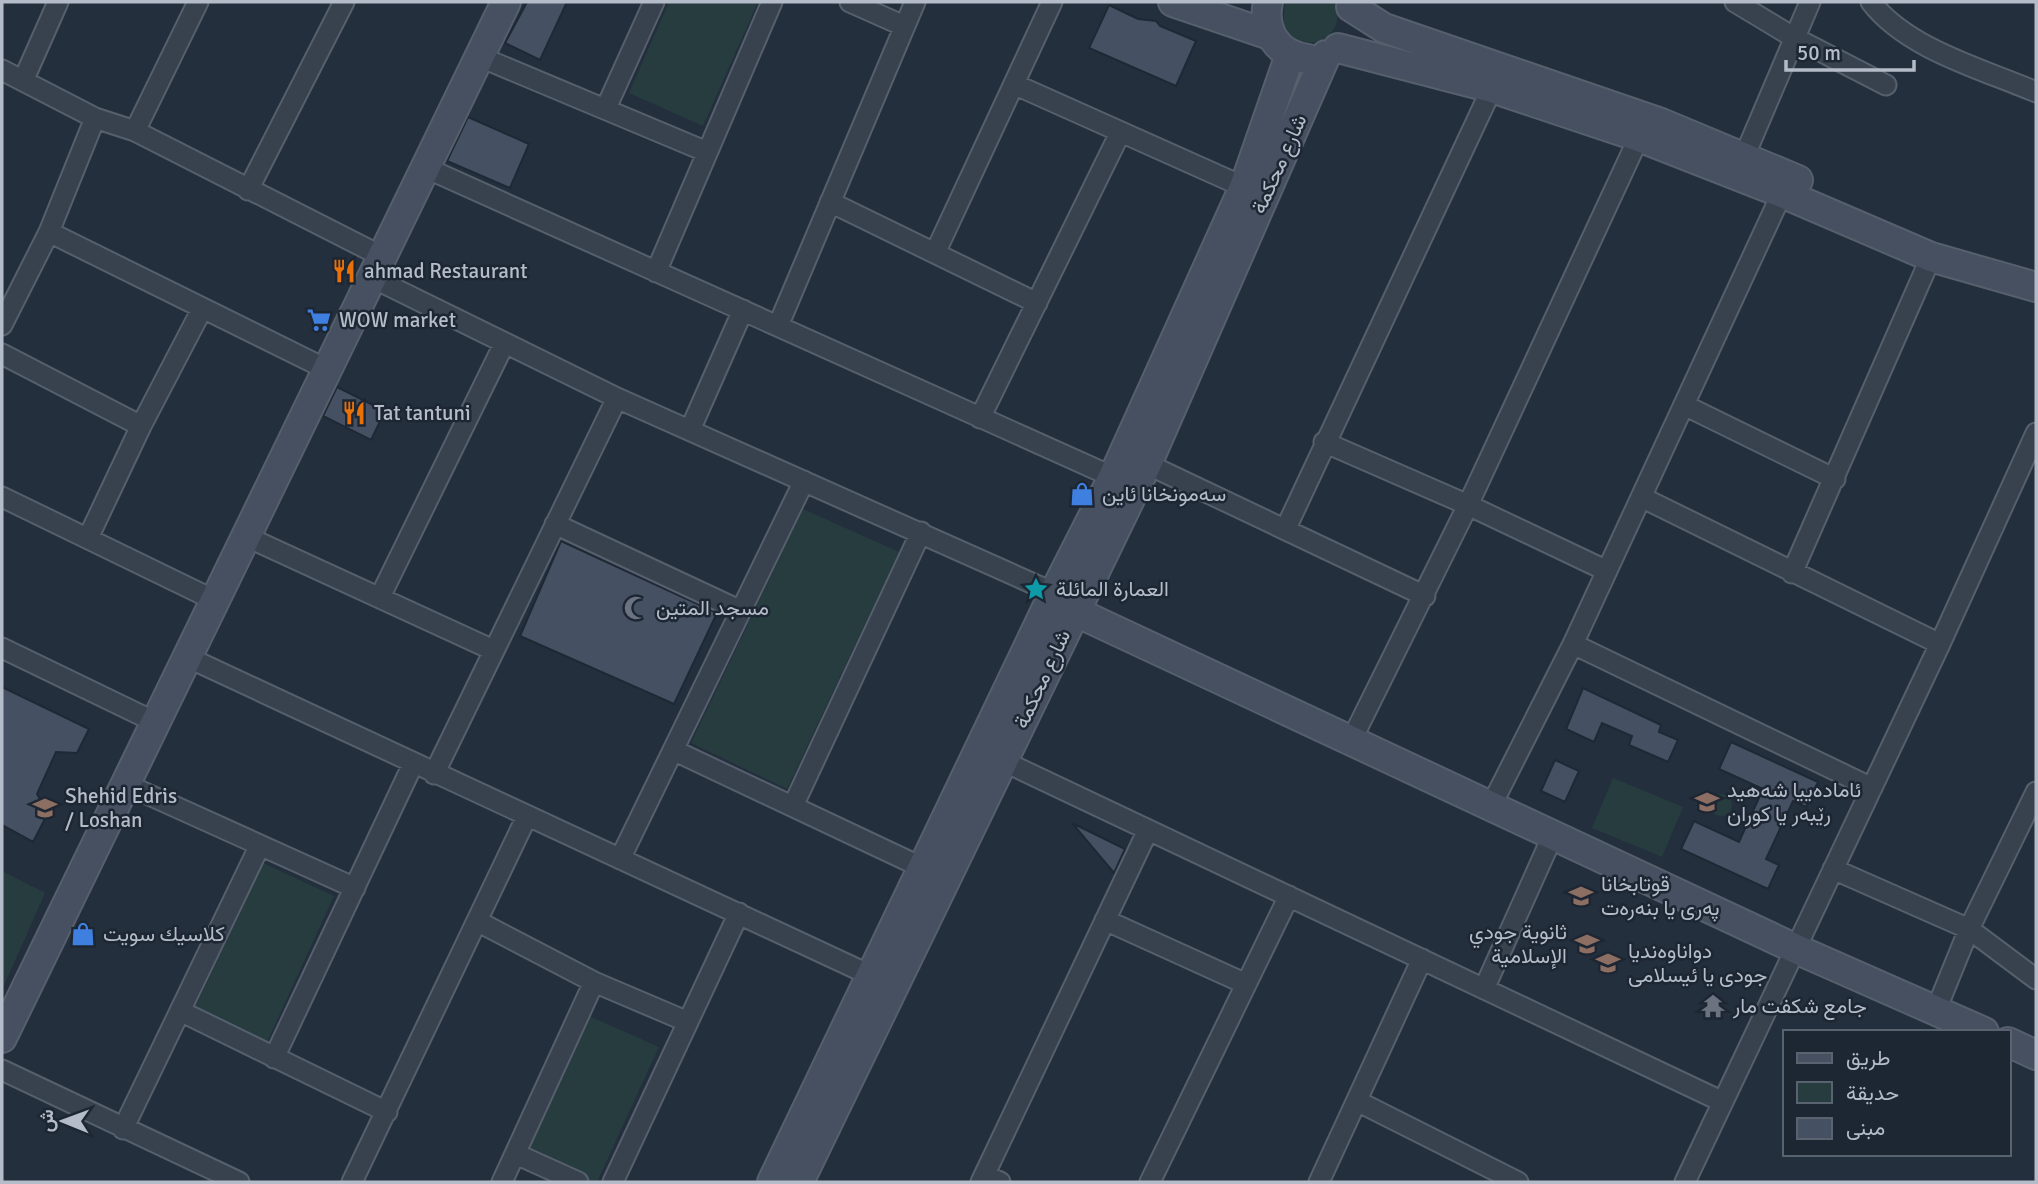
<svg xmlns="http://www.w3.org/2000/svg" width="2038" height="1184" viewBox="0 0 2038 1184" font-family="Signika,Vazirmatn,sans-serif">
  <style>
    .green { fill: #263c3f }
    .building { fill: #455162; stroke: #1f2835; stroke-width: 2 }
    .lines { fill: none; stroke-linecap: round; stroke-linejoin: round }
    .street-casing { stroke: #565f6c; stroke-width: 23 }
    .secondary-casing { stroke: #565f6c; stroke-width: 32 }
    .street { stroke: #38414e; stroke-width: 19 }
    .secondary { stroke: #465061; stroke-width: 28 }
    .labels { text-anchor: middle; stroke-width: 5; stroke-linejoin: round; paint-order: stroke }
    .street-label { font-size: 21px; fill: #b4bcc9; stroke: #1d2633 }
    .poi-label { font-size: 21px; fill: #b4bcc9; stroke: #1d2633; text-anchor: start }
  </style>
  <rect width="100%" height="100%" fill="#242f3e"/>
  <path class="green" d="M669,2H758L703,126L629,93Z
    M1285,2H1335C1349,39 1301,60 1283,24Z
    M803,509L899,552L787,789L691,743Z
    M1613,778L1683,807L1662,857L1592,828Z
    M1710 805a11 11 0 1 1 22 0a11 11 0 1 1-22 0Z
    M263,863L334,896L267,1042L195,1008Z
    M2,871L45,893L2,990Z
    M589,1016L659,1047L597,1182H557L521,1166Z"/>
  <path class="building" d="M527,2H567L540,60L505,43Z
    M1109,5L1138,19L1156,21L1160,26L1196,41L1176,86L1089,48Z
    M468,117L529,144L510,188L447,161Z
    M337,387L385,411L371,440L323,416Z
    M561,541L717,613L674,704L520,636Z
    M2,687L89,729L77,753L56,752L37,794L48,813L33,842L2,825Z
    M1583,688L1661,725L1659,732L1678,740L1668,762L1629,745L1632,736L1602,723L1594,742L1566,729Z
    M1731,742L1818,782L1806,807L1793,801L1766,859L1779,865L1768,889L1681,849L1694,821L1739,842L1763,789L1719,769Z
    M1555,760L1579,771L1565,802L1541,791Z
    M1072,823L1125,849L1114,873Z"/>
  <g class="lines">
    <g class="street-casing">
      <path id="street" d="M850,2L904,26
        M1735,2L1793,37L1886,85
        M1871,2C1907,49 1982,69 2036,92
        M478,56L707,152
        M2,70L95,118L135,131L381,256
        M23,81L58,2
        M1016,85L1244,187
        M606,108L654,2
        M135,131L198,2
        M1744,157L1810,2
        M424,167L1113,477
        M248,190L344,2
        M830,202L1037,303
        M49,232L326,369
        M936,251L1052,2
        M656,272L772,2
        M371,277L617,398L1054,593
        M2,325L49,232L95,118
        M778,326L915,2
        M2,354L141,426
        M1684,405L1835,479
        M980,418L1120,133
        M690,430L743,310
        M1324,442L1468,505L1607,571
        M1147,464L1425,596
        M2,497L214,600
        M1641,497L1940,644
        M555,524L741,611
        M1286,528L1492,88
        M245,536L493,650
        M88,538L141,426L202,309
        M1792,573L1931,257
        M380,597L504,344
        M1573,644L1872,788
        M2,648L155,722
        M187,657L872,976
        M1351,741L1468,505L1639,137
        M673,750L923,868
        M1003,761L1723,1102
        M434,774L617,398
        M125,784L355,888
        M793,806L921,532
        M1491,806L1573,644L1782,193
        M620,859L804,481
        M1833,869L1969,929L2036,979
        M1105,920L1246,984
        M477,921L594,982L688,1022
        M1484,989L1553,835
        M1936,1010L1969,929L2036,792
        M180,1011L387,1112
        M274,1058L413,764
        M2,1070L239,1182
        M1357,1101L1518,1182
        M123,1129L260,845
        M516,1154L578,1182
        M985,1175L1000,1182
        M352,1182L527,816
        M502,1182L594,982
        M613,1182L739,913
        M981,1182L1148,830
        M1150,1182L1289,896
        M1319,1182L1422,959
        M1685,1182L1940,644L2036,433"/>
    </g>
    <g class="secondary-casing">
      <path id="secondary" d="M1173,2L1270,35
        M1268,2C1262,31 1277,55 1308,59
        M1351,7L1384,28L1661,123L1798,180
        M1338,48L1492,88L1639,137L1782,193L1931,257L2036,287
        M1074,611L1796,949L1984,1032
        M2,1038L506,2
        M2008,1042L2036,1055
        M772,1182L1054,593L1113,477L1244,187L1290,55
        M799,1182L1147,464L1326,55"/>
    </g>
    <use href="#street" class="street"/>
    <use href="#secondary" class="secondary"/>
  </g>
  <defs>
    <g id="restaurant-bare" transform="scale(1.89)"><path d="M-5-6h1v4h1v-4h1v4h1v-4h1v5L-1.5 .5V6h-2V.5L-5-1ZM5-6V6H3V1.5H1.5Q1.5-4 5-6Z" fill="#e8710a" stroke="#1d2633" stroke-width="2.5" paint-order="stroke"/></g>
    <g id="supermarket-bare" transform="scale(1.89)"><path d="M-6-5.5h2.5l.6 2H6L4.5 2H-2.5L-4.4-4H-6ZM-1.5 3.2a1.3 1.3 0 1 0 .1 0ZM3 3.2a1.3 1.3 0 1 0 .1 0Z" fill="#3f7fe0" stroke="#1d2633" stroke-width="2.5" paint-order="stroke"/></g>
    <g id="shop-bare" transform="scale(1.89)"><path d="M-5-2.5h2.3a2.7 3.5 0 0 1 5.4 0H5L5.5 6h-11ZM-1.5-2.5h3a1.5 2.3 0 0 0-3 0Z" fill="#3f7fe0" stroke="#1d2633" stroke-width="2.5" paint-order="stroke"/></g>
    <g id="sight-bare" transform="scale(1.89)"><path d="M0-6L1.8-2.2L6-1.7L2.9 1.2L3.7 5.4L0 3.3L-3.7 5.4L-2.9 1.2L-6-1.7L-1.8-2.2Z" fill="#0f9aa8" stroke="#1d2633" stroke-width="2.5" paint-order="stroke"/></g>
    <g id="mosque-bare" transform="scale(1.89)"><path d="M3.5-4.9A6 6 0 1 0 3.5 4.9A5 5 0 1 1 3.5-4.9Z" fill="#6b7280" stroke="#1d2633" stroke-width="2.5" paint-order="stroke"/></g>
    <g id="school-bare" transform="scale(1.89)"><path d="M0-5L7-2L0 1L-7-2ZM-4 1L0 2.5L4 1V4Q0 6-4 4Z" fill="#8d6e63" stroke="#1d2633" stroke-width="2.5" paint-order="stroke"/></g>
    <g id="temple-bare" transform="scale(1.89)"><path d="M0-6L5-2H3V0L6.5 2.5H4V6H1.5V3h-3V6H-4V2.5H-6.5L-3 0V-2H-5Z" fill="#6b7280" stroke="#1d2633" stroke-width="2.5" paint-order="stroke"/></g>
  </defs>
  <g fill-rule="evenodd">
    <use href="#restaurant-bare" x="344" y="271"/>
    <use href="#supermarket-bare" x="319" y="320"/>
    <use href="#restaurant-bare" x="354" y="413"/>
    <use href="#shop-bare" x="1082" y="494"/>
    <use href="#sight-bare" x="1036" y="589"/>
    <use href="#mosque-bare" x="636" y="608"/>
    <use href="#school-bare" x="1707" y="802"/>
    <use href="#school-bare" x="45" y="808"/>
    <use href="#school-bare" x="1581" y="896"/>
    <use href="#shop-bare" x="83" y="934"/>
    <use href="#school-bare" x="1587" y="944"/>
    <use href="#school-bare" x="1608" y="963"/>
    <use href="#temple-bare" x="1713" y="1006"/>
  </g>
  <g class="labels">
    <g class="street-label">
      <text transform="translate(1279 164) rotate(-66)" y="7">شارع محكمة</text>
      <text transform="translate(1042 679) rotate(-65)" y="7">شارع محكمة</text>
    </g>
    <g class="poi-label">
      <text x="364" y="278">ahmad Restaurant</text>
      <text x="339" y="327">WOW market</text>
      <text x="374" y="420">Tat tantuni</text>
      <text x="1102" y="501">سەمونخانا ئاین</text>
      <text x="1056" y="596">العمارة المائلة</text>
      <text x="656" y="615">مسجد المتين</text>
      <text x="1727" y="797">ئامادەییا شەهید<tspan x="1727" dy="24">رێبەر یا کوران</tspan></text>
      <text x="65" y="803">Shehid Edris<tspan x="65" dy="24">/ Loshan</tspan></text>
      <text x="1601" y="891">قوتابخانا<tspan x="1601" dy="24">پەری یا بنەرەت</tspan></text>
      <text x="1567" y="939" text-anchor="end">ثانوية جودي<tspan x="1567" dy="24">الإسلامية</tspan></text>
      <text x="103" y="941">كلاسيك سويت</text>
      <text x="1628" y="958">دواناوەندیا<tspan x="1628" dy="24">جودی یا ئیسلامی</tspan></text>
      <text x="1733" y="1013">جامع شكفت مار</text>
    </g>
  </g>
  <rect width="2038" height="1184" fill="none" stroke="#b4bcc9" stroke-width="7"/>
  <rect x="1783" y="1030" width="228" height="126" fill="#1d2633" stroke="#59626f" stroke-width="2"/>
  <rect x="1797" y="1053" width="35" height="10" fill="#465061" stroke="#59626f" stroke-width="2"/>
  <text x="1846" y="1065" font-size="21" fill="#b4bcc9">طريق</text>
  <rect x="1797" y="1082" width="35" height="21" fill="#263c3f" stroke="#59626f" stroke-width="2"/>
  <text x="1846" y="1100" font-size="21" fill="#b4bcc9">حديقة</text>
  <rect x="1797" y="1118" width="35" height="21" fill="#455162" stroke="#59626f" stroke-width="2"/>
  <text x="1846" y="1135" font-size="21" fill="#b4bcc9">مبنى</text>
  <g transform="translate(63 1121) rotate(271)" stroke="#1d2633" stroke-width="5" paint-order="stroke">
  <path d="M0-5L12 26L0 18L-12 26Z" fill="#b4bcc9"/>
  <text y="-10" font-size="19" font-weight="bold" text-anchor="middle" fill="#b4bcc9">ش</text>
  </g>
  <path d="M1786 60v10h128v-10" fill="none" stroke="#b4bcc9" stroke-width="3.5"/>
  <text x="1797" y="60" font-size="21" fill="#b4bcc9" stroke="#1d2633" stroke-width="5" paint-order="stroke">50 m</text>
</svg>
